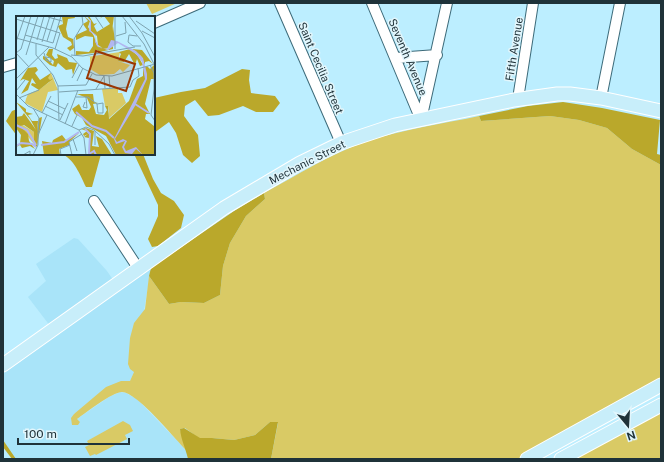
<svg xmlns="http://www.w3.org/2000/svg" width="664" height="462" viewBox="0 0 664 462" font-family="'Public Sans',sans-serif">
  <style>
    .built { fill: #a9e4f9 }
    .green { fill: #d9ca65 }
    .forest { fill: #baa82b }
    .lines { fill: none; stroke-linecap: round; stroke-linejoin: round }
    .minor-casing { stroke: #3d6b7a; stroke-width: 12 }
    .major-casing { stroke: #fff; stroke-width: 15 }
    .minor { stroke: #fff; stroke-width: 10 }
    .major { stroke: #c8eefa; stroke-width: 13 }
    .labels { text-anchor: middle; stroke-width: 3; stroke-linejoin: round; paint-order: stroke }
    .street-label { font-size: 11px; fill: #1f3239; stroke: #e2f6fc }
    .inset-river { fill: none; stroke: #b1b6f0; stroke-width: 2 }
    .inset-road { fill: none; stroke: #7da3b0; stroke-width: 1 }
    .view { fill: #9a3602; fill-opacity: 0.15; stroke: #9a3602; stroke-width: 2 }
    .inset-edge { fill: none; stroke: #1f3239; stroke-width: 2 }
  </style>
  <rect width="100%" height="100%" fill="#bceeff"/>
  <path class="built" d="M74,238L78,239L107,271L120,290L151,268L134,372L130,381H126L74,414L72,425H78L77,419L109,397L120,392L126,393L137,399L187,451L188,459H16L3,440V374L57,335L28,297L46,281L36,264Z"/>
  <path class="green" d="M146,3H177L152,14Z
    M479,116L481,121L550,116L579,120L607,128L632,149L661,165V383L519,459H271L278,423L270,422L255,435L234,440L212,438L200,439L185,428L180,429L187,451C175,439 137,392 122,392C112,392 86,413 77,419L80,422L78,425H72L71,418L74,414L106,387L121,381H130L134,372L130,369L128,364L130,338L134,323L145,309L149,276L169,304L181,302L204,303L220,295L223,266L230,243L246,216L265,199L264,193C298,175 331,153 368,141C404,129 442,124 479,116Z
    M661,411V459H572Z
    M123,421L130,425L133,431L125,435L127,439L96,455L95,454L90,456L85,447L89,445L87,441Z"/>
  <path class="forest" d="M242,69L250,70L249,80L251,93L275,96L280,103L273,112H256L243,106L219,115L208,116L195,100L185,106L184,116L198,135L200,156L192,163L183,155L176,133L169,122L154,133V98L181,92L205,88Z
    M563,102L602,108L660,120L657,154L661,155V165L632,149L607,128L579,120L550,116L481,121L479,116L528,106Z
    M17,109V136L6,121L12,111Z
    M61,154H101L92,187H86C80,175 74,158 61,154Z
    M134,154H143L153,179L161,193L174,201L184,215L181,228L158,246L152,247L148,239L158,216V205Z
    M264,193L265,199L246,216L230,243L223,266L220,295L204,303L181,302L169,304L149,276L151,268L234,211Z
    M270,422H278L271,459H188C186,449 181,440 180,429L184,428L200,438H212L234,440L255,435Z
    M3,440L16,459H12L3,447Z"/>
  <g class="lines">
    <g class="minor-casing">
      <path id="minor" d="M280,3L341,143
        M372,3L421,120
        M154,23L200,3
        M396,58L437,55
        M3,67L17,63
        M601,98L620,3
        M518,99L533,3
        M421,120L447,3
        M94,201L138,268"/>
    </g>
    <g class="major-casing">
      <path id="major" d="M3,365L224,208L300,163L341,143L395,125L514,100L557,94H570L601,98L661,111
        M527,459L661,385
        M561,459L661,405"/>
    </g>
    <use href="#minor" class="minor"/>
    <use href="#major" class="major"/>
  </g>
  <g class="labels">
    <g class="street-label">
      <text transform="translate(514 49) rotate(-81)" y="4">Fifth Avenue</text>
      <text transform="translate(408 57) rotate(67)" y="4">Seventh Avenue</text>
      <text transform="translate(321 68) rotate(67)" y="4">Saint Cecilia Street</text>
      <text transform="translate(307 162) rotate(-27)" y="4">Mechanic Street</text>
    </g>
  </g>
  <g transform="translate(16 16)">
    <rect width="139" height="139" fill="#bceeff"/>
    <path d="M104,36L102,45L114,49L107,56L104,53L98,58L84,59L74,53V41H71ZM35,57L42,74L32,76L26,96L9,87L10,83L12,78L24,73L36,64L24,71L23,67ZM102,71V77H106L110,87L92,103L93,95L92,90H89L86,73ZM5,108L18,116V128L4,111Z" fill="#d9ca65"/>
    <path d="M58,0L59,2L52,3L50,13L52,21L57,23L58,32L54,35L51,32L56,29L55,26L47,21L42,10L47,8L46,1ZM68,0L74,5L72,11L78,20L81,30L92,34L97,28V33L84,36L81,34L78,37L60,39V35L73,36L77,30V21L69,20L60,24V30V19L71,14L67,8L72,5ZM71,0H73L78,8L81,7L78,10L81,16L94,8L88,0L83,3L87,0H98L96,15L97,10L99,25L95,26L93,32L88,33L82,29L81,20L75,15V5ZM33,33H37L36,39L39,43L42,42L41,38L51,42L53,46L61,47L57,59L56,53L50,54L42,47L40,51L34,49L27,43V40L30,41L37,49L38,45L30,39ZM114,33L122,40L127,49L124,50L121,43L119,49L113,38L108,46L102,45L105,38L103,36ZM116,33L126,34L137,48L133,45L129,46V49L125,40ZM138,49L139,76L138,63H135L129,88L134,98H130L129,103L138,110L139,138L100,139L90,120L70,109L66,102L59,98L56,93L63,88L66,94H73L75,91L71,82L61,78H77L78,86L82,87L77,88L80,98L88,99L91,94L89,90H92L93,103L113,85L121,63L127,60V53L131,50L134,53ZM20,51L22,54L19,57L24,64L35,57L32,62L34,64L38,62L23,74L15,69L16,67L20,68L16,62L12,74L5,78L13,65L7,63L4,65L12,52ZM0,86L10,93V96L17,98L12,99L16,105H22L21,116L23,102L26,101L21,131L18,128V116L8,109L4,110L12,118L13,125L19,133L14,130L6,132L4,129L0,131L4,127L5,119L0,112V101L6,100L8,97L20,114L14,103ZM70,112L78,115L76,130L83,131L80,120L86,123L96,139H73V122L68,121L72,118L68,120L67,118L71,115L65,113ZM63,117L53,126V129L43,133L44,139H28L26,125L36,127L37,124L46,119L50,124Z" fill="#baa82b"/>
    <path d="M68,0L75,5V15L80,19V25L84,32L91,33L95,24L101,25L120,35L127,42L131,58V63L119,90L99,123L101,126L107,123L111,125L108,131L110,135L120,131L127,139L120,133L116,138L109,137L106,131L109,125L100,128L98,123L129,63L126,46L120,38L102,27L92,34L82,31L79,26L80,20L73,15L74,5Z" fill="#b1b6f0"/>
    <path class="inset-river" d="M119,88L133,97M60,96L76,110L90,115L98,122M0,109L11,114L20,129M69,113L74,118L73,138L78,135L80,139M25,129L48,126L63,116M0,130L5,127L16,128L20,131"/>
    <path class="inset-road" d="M79,0L87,12M99,0V33M106,0L128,28L139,50M113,0L126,17L139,41M32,1L46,5M0,3L44,17L39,33M120,5L139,18M126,15L139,22M9,19L37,27L45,0M100,20L110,17L109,6M121,20L113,19L112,26L117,30H125M0,22L37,32L56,41L66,52L80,59L96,60L139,48M21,24L28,0M31,25L39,0M0,26L9,0M26,26L34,0M20,28V39L37,59L42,70L43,105M0,37L5,33L15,0M0,37L13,51M28,37L30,44L35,46V42L30,41M10,39L22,0M55,39L67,40L119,31M59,40L58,23L67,8L66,0M134,49L138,57V73L135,99L139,105M88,60L89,72M93,60L94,72M56,62L63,49M0,63L33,31M61,65L67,52M42,70L70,69L76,58M80,73L88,60M0,75L9,64M43,76L114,71L117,64L123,60L122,52M0,78L12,90L63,114L68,122L70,139M60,81H72L81,88L82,97H87V87L81,88M3,82L23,74M32,85L49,93M69,86L67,91L71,92L70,81M29,90L47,99M17,92L23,102L22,118M26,97L35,80M44,104L52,87M49,108L62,74M56,110L61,99M63,114L70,111L78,114L93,128L99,139M79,115V129M57,123L61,135M7,139L14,135V139M17,139L22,129V119L31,99M45,139L44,133L54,129M56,139L53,126L66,118"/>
    <path class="view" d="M80,35L119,48L110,75L71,62Z"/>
    <rect width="139" height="139" class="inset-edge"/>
  </g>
  <rect width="664" height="462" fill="none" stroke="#1f3239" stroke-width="8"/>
  <g transform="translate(628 426) rotate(162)" stroke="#e2f6fc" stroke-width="3" paint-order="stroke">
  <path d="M0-3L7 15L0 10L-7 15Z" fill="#1f3239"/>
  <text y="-6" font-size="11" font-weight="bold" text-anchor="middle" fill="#1f3239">N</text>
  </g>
  <path d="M18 438v6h111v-6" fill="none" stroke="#1f3239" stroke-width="2"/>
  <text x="24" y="438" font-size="12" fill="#1f3239" stroke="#e2f6fc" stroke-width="3" paint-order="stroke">100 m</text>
</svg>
